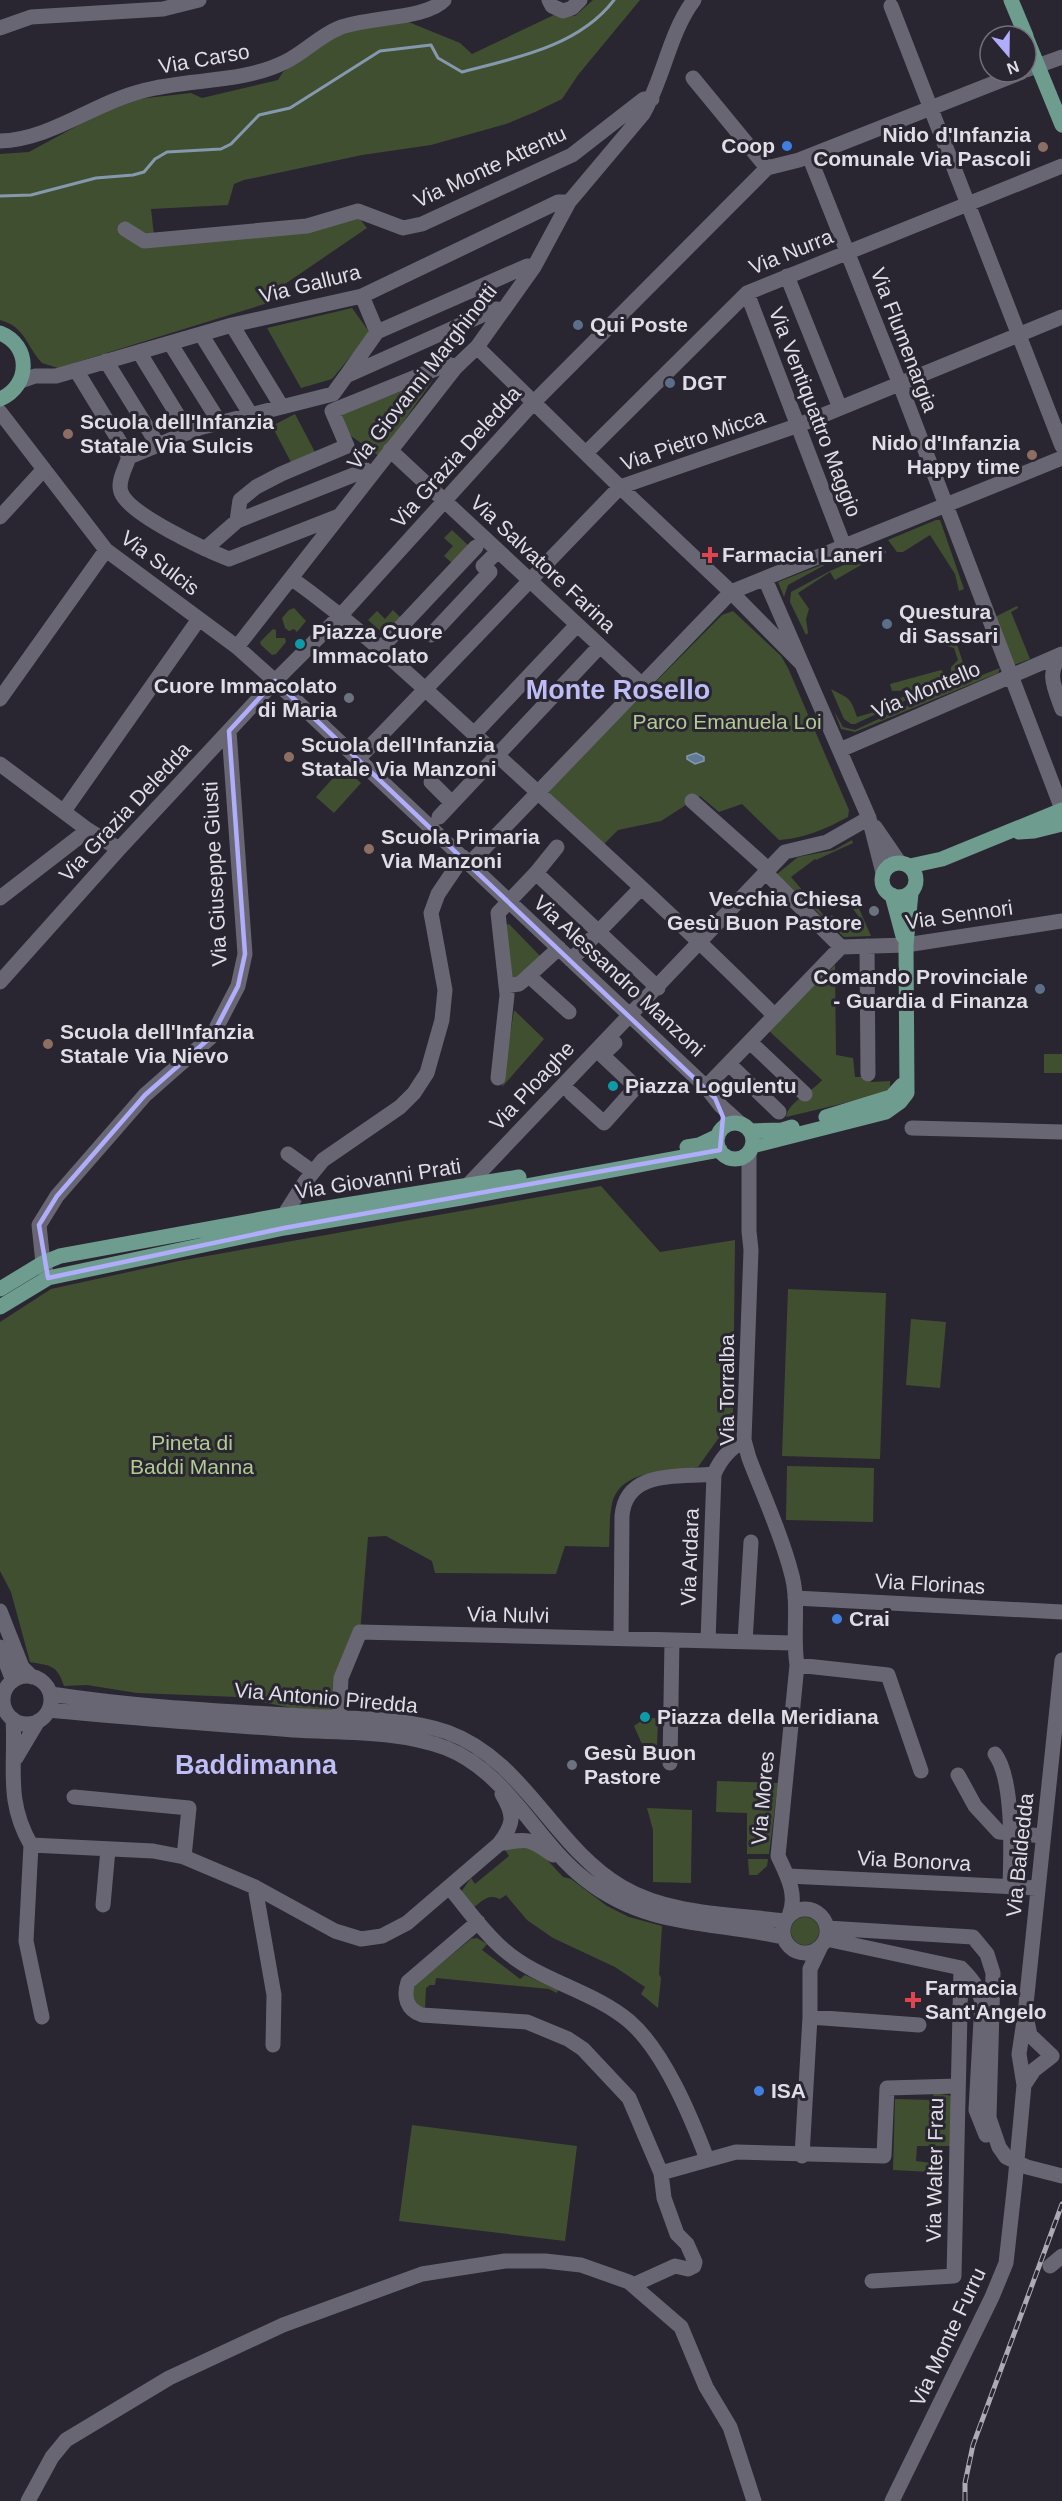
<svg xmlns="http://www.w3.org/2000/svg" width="1062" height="2501" viewBox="0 0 1062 2501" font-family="Arial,sans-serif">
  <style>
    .green { fill: #414f31 }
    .water { fill: #5e7a97; stroke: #8598ae; stroke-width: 1.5 }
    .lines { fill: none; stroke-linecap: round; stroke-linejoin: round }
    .stream { stroke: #8598ae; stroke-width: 3 }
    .minor { stroke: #696674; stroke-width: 15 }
    .major { stroke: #6e9d90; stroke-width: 15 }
    .rail-casing { stroke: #acaab3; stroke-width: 5 }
    .rail { stroke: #292632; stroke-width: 3; stroke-dasharray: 9; stroke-linecap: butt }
    .marked { fill: none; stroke: #b0adfa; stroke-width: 4.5; stroke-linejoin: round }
    .shop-dot { fill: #3f7fe0; stroke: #292632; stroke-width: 2 }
    .education-dot { fill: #8d6e63; stroke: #292632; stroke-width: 2 }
    .service-dot { fill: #5c6f8a; stroke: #292632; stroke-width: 2 }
    .health-dot { fill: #e0444e; stroke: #292632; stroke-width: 2 }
    .culture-dot { fill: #0f9aa8; stroke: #292632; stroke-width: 2 }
    .worship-dot { fill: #6b7280; stroke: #292632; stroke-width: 2 }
    .labels { text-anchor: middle; stroke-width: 6; stroke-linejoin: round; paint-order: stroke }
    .street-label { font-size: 21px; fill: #dfdde5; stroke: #292632 }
    .poi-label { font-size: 21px; font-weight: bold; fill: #dfdde5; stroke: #292632; text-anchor: start }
    .park-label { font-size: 21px; fill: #b1cc90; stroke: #292632 }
    .district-label { font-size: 27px; font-weight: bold; fill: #bebdf6; stroke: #292632 }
  </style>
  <rect width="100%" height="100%" fill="#292632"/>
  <path class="green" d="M593,0H640L578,75L562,99L535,112L506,124L431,145L362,155L244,180L234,184L228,205L151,209L155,244L356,214L367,228L285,284L271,302L58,368L42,363C26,346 26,327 0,320V154L29,152L110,108L138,99L191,93L202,98L278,80L283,72L338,35L361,28L406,21L460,43L472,54L556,14L575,16Z
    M352,308L370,333L332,379L301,388L267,328Z
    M433,380L379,456L347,433L339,414Z
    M295,414L316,454L293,466L272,426Z
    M936,520H940L964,589L959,591L955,574L930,535L903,552H897L888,540Z
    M452,530L469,546L452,563L444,556L453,546L444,538Z
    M878,550L886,551V553L880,554L835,580L830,572L798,593L809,609L806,619L808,633L806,635L790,602L791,592L830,571Z
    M834,560L788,585L784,597L778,582Z
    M1017,606L1018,608L1011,612L1030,659L1014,665L993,618Z
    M294,608L306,621L297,632L294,629L289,631L285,628L282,618L289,610Z
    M393,610L401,618L385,635L368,620L377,611L385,619Z
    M733,611L781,656L788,668L849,810L848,817C825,829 806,838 779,840L742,804L719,812L700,796L661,821L618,830L604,844L547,791L722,615Z
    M273,629L276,630V638H285L286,642L276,654L272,655L261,645L260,642Z
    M947,637L950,643L956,641L963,663L955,666L957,674L963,671L972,679L1000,668L998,673L855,732L841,729L834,711L843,727L855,730L945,688L951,683V667L958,660L954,648L944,645L942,639Z
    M941,670L944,673L941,683L921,690L892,691L890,684Z
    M831,689C849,699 850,696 857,717L895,706L894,698L915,696L855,724H851L844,719Z
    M343,767L361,783L334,813L316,797Z
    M852,840L853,843L816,860L815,859L791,877L827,919L832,915L844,929L859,917L848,902L854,897L871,936L844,937L777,874L798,857L834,850Z
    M509,924L540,956L516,978L512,977L506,925Z
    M835,965L836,1055L853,1058L855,1077H868L871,1082L890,1081V1087L883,1094L786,1117C789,1101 811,1093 822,1080L768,1030Z
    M514,1010L544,1039L502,1087Z
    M1044,1054H1062V1073H1044Z
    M601,1186L660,1252L735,1240L733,1418L698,1467C670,1473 621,1467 612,1504C609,1517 610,1533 609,1547L565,1546L556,1574L435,1573L432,1561L386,1536L368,1537L360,1632L346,1665L339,1718L238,1697L137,1693L87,1685L64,1686C57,1665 52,1666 30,1662L11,1592L0,1571V1322L51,1289L179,1261Z
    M788,1289L886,1293L880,1459L782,1456Z
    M911,1319L946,1322L940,1388L906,1385Z
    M787,1466L874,1468L873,1522L786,1520Z
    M645,1718H655L658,1722L657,1745L652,1747L642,1744L634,1726Z
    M717,1781L778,1783L769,1854H747V1813L716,1812Z
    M647,1808L692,1810L691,1883L653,1882V1830Z
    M513,1845L538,1850L563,1877L571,1879L607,1906L629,1917L662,1926L659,1974L661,1978L658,2008L641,1994L645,1987L615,1967L553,1938L527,1920L506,1895L500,1899C488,1893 482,1901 473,1908L461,1892L471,1878L475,1884L509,1856L505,1850Z
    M748,1859H768L767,1866L757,1875H749Z
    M791 1931a14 14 0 1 1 28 0a14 14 0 1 1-28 0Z
    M477,1938L487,1944L482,1950L520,1979L525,1975L558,1990L557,1993L549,1989L436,1978L435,1985H430L426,1988L425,2008C413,2006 410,1996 415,1985L471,1939Z
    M934,2093L952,2096V2146H917L916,2161L932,2163L931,2172L893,2170L895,2099L932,2100Z
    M412,2125L577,2146L565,2241L399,2221Z"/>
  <path class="water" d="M696,753L704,757V761L695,764L687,759V756Z"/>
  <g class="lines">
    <path class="stream" d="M0,196L31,195L96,178L133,175L144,172L155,159L167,152L221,149L231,144L259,115L290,108L380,51L431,45L438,58L462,72C516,58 579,46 614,0"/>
    <path class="minor" d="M549,0L552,6L563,11L572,8L580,0
      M891,6L1062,446
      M0,28L31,17L163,9L199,0
      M1026,70L1062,57
      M693,78L767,168
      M0,141C50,140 94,103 142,91C189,78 240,84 285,62C304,53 319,36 339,28C366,17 427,19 444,0
      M809,156L899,382L1062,809
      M125,229L144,241L307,226L358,211L403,228L422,224L572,155L644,99H652
      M787,276L840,408
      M747,293L844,546
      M232,325L282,407
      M377,332L527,266L534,267
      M201,334L251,415
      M170,343L220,423
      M477,347L620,487L731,592L801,663
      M139,352L188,432
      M106,361L158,445
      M76,370L129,457
      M346,376L377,332L362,296
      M21,381L35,376H56L232,325L362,296L558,202H569
      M0,412L106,550L237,647L275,681L706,1087L721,1106L741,1124
      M390,450L641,684
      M586,453L747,293L1062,166
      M129,457L199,428L333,394L346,376L496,309L503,310
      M129,457C126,467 117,481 121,492C128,514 206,550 229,559L339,516
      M0,517L44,469
      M237,521L240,500L256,487L281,474L347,446L332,411L448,364L456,367
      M205,549L237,521L366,470L370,474
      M291,578C365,631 430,694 497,755C591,841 685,926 775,1016
      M765,579L869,818L883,873
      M431,635L490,572L483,566L498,551
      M237,647L456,367L477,347L534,267L569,202L643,114C664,78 669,33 694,0
      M380,649L476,547
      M1062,654C1045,672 1055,689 1062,709
      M0,699L106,550
      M474,734L577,625
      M840,750L1062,654
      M358,759L620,487L799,425L1062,317
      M0,764L88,830L119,849
      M431,782L452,803
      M692,801L768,869
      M64,811L199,619
      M439,817L600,646
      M875,827L899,862
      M470,863L731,592L1062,458
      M765,872L841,947
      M536,873L557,847
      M0,898L88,830
      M867,946L868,1074
      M571,960L641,888
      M529,976L569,1012
      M0,982L119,849L275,681L341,615L534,402L767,168L799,160L1022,72
      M506,986L519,984L524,980L559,948
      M750,1042L805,1094
      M729,1064L779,1112
      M498,1078L507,995L498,913L536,873L658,988
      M706,1087L841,947L906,945L1062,921
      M571,1093L604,1123L636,1087L602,1055L615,1043
      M912,1128L1062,1132
      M749,1152V1231L751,1250L744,1440L749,1458C763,1495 781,1533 791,1572C800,1602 792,1634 797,1665L778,1856C787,1875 798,1895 789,1916
      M288,1154L313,1172
      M467,1186L785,852L827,842L869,818
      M284,1215L305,1182L323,1160L400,1107L414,1093L427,1073L442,1020L445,990L431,913L438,894L463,857
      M47,1275L43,1263L39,1225L57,1196L145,1095L212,1036L238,986L245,954L229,731
      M795,1598L1062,1612
      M0,1611L22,1667L32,1677
      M621,1638L622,1516C626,1469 679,1478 714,1474
      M708,1641L714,1474C721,1458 730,1449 744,1440
      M745,1642L751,1542
      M0,1647L13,1681
      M797,1665L888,1675L921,1771
      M3 1700a24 24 0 1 1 48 0a24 24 0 1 1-48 0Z
      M51,1694C134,1707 219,1711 304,1716C351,1719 402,1717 447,1732C525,1760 553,1847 622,1887C669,1915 732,1914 785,1921
      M49,1710C130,1718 212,1724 293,1730C343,1733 398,1730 446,1748C509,1773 535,1841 586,1880C647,1928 712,1921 783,1937
      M339,1718L341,1678L360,1632L793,1643
      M13,1719C16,1767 5,1800 31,1845L153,1851L184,1857L255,1887L335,1931L361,1939L382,1936L407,1923L499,1844C514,1824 515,1816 502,1794
      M995,1754C1014,1779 1011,1854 1010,1887
      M16,1758L38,1721
      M670,1763L672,1640
      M958,1775L975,1806L999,1832L1043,1836
      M74,1797L189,1808L184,1857
      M499,1844C528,1838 529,1838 553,1855
      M31,1845L26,1941L42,2017
      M788,1876L1037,1888
      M255,1887L274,1995L273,2045
      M449,1887C466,1907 483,1932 503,1949C539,1981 592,1990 629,2021C664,2051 691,2117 707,2159
      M103,1905L108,1849
      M783 1931a22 22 0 1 1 44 0a22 22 0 1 1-44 0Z
      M478,1922L408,1982C403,1997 407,2010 422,2015L527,2022L568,2039L583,2049L629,2098L661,2173L664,2198L677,2234L687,2244L695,2262L694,2266L688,2269L675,2266L633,2285
      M827,1928L973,1937L987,1954L993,1973L989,2118L999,2147L1006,2157L1027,2167L1062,2176
      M826,1939L961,1968C972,1979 979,1988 982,2002L976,2110L986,2135
      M810,2017L919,2025
      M1026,2017L1030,2035L1052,2056
      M1024,2085L1034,2070L1052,2056
      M802,2156L810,2017V1969L821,1946
      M661,2173L736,2152L884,2156L887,2088L958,2086
      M1050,2266L1062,2256
      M872,2281L954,2276L961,1968
      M28,2501L52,2457L66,2440L169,2378L283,2325L422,2274L505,2261H545L581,2265L629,2282L681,2327L706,2387L730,2427L754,2501
      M892,2501L992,2297L1006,2263L1015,2182L1024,2085L1019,2054L1025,2014L1062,1660"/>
    <path class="major" d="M1011,0L1026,36
      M1026,37L1062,125
      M0,333C31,345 31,386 0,399
      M1019,832L1034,831L1062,824
      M882 880a17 17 0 1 1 34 0a17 17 0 1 1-34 0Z
      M910,866L942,859L1062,810
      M892,895L903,936
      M826,1117L891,1097L902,1085
      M717 1141a18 18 0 1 1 36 0a18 18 0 1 1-36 0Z
      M750,1131L782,1130L792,1127
      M752,1146L886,1112L900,1102L907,1093L906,945L911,893
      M687,1147L699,1145L718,1136
      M0,1289L43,1263L60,1256L284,1215L519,1177
      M0,1307L48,1278L284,1228L461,1198L720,1150"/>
    <g class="rail-casing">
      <path id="rail" d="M965,2501V2483L973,2445L1062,2204"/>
    </g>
    <use href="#rail" class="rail"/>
  </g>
  <path class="marked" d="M275,681L715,1098L723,1117L720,1150L284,1228L48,1278L39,1225L57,1196L145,1095L212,1036L238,986L245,954L229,731Z"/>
  <g class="shop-dot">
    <circle cx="787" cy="146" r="6"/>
    <circle cx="837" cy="1619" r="6"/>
    <circle cx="759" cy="2091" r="6"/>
  </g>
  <g class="education-dot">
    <circle cx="1043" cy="147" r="6"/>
    <circle cx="68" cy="434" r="6"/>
    <circle cx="1032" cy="455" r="6"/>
    <circle cx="289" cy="757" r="6"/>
    <circle cx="369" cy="849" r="6"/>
    <circle cx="48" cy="1044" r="6"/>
  </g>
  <g class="service-dot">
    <circle cx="578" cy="325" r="6"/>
    <circle cx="670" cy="383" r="6"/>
    <circle cx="887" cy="624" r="6"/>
    <circle cx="1040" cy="989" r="6"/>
  </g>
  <g class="health-dot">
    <path d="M707 546h6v6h6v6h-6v6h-6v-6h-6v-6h6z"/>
    <path d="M910 1991h6v6h6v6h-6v6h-6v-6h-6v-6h6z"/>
  </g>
  <g class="culture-dot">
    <circle cx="300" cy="644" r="6"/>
    <circle cx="613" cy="1086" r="6"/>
    <circle cx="645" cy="1717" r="6"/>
  </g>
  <g class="worship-dot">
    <circle cx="349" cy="698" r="6"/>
    <circle cx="874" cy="911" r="6"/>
    <circle cx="572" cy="1765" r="6"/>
  </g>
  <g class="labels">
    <g class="street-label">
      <text transform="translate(204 59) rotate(-10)" y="7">Via Carso</text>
      <text transform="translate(490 167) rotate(-25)" y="7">Via Monte Attentu</text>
      <text transform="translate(791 252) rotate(-22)" y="7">Via Nurra</text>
      <text transform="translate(310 284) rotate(-14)" y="7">Via Gallura</text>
      <text transform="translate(904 340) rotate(69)" y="7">Via Flumenargia</text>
      <text transform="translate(422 377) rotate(-52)" y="7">Via Giovanni Marghinotti</text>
      <text transform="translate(815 412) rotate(69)" y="7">Via Ventiquattro Maggio</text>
      <text transform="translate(693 440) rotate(-19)" y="7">Via Pietro Micca</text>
      <text transform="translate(456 457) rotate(-48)" y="7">Via Grazia Deledda</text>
      <text transform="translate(160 563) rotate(37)" y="7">Via Sulcis</text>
      <text transform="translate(543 564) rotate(43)" y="7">Via Salvatore Farina</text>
      <text transform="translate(926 690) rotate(-23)" y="7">Via Montello</text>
      <text transform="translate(125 812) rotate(-47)" y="7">Via Grazia Deledda</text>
      <text transform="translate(215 874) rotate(-93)" y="7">Via Giuseppe Giusti</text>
      <text transform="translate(959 915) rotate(-8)" y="7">Via Sennori</text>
      <text transform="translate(619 976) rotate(43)" y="7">Via Alessandro Manzoni</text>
      <text transform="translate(532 1086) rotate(-47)" y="7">Via Ploaghe</text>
      <text transform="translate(378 1179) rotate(-9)" y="7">Via Giovanni Prati</text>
      <text transform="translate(727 1390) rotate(-90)" y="7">Via Torralba</text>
      <text transform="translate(690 1557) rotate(-88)" y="7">Via Ardara</text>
      <text transform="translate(930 1584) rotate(3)" y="7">Via Florinas</text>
      <text transform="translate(508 1615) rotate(1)" y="7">Via Nulvi</text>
      <text transform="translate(326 1698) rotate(5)" y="7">Via Antonio Piredda</text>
      <text transform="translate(763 1798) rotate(-85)" y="7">Via Mores</text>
      <text transform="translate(1020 1855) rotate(-84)" y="7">Via Baldedda</text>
      <text transform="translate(914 1861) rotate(3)" y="7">Via Bonorva</text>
      <text transform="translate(935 2170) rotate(-89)" y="7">Via Walter Frau</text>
      <text transform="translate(948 2337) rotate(-65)" y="7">Via Monte Furru</text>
    </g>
    <g class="poi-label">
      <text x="1031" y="142" text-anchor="end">Nido d'Infanzia<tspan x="1031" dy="24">Comunale Via Pascoli</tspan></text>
      <text x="775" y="153" text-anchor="end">Coop</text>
      <text x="590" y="332">Qui Poste</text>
      <text x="682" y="390">DGT</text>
      <text x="80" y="429">Scuola dell'Infanzia<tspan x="80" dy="24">Statale Via Sulcis</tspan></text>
      <text x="1020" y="450" text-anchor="end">Nido d'Infanzia<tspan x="1020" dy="24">Happy time</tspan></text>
      <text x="722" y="562">Farmacia Laneri</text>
      <text x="899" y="619">Questura<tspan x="899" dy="24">di Sassari</tspan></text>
      <text x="312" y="639">Piazza Cuore<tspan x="312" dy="24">Immacolato</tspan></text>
      <text x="337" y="693" text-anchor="end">Cuore Immacolato<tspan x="337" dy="24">di Maria</tspan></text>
      <text x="301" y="752">Scuola dell'Infanzia<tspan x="301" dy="24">Statale Via Manzoni</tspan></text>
      <text x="381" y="844">Scuola Primaria<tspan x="381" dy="24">Via Manzoni</tspan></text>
      <text x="862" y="906" text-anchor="end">Vecchia Chiesa<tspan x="862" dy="24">Gesù Buon Pastore</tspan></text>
      <text x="1028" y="984" text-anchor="end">Comando Provinciale<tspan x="1028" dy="24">- Guardia d Finanza</tspan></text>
      <text x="60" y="1039">Scuola dell'Infanzia<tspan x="60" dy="24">Statale Via Nievo</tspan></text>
      <text x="625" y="1093">Piazza Logulentu</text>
      <text x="849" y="1626">Crai</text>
      <text x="657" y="1724">Piazza della Meridiana</text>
      <text x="584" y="1760">Gesù Buon<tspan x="584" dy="24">Pastore</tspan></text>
      <text x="925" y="1995">Farmacia<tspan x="925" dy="24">Sant'Angelo</tspan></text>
      <text x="771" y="2098">ISA</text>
    </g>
    <g class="park-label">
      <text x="727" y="729">Parco Emanuela Loi</text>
      <text x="192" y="1450">Pineta di<tspan x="192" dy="24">Baddi Manna</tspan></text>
    </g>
    <g class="district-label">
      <text x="618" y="699">Monte Rosello</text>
      <text x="256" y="1774">Baddimanna</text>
    </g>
  </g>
  <g transform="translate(1008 54) rotate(160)"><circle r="28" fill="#292632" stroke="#726f7a" stroke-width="1.5"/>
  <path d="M0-4.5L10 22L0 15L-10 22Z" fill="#b0adfa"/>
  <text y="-9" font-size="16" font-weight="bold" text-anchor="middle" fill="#dfdde5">N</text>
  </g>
</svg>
